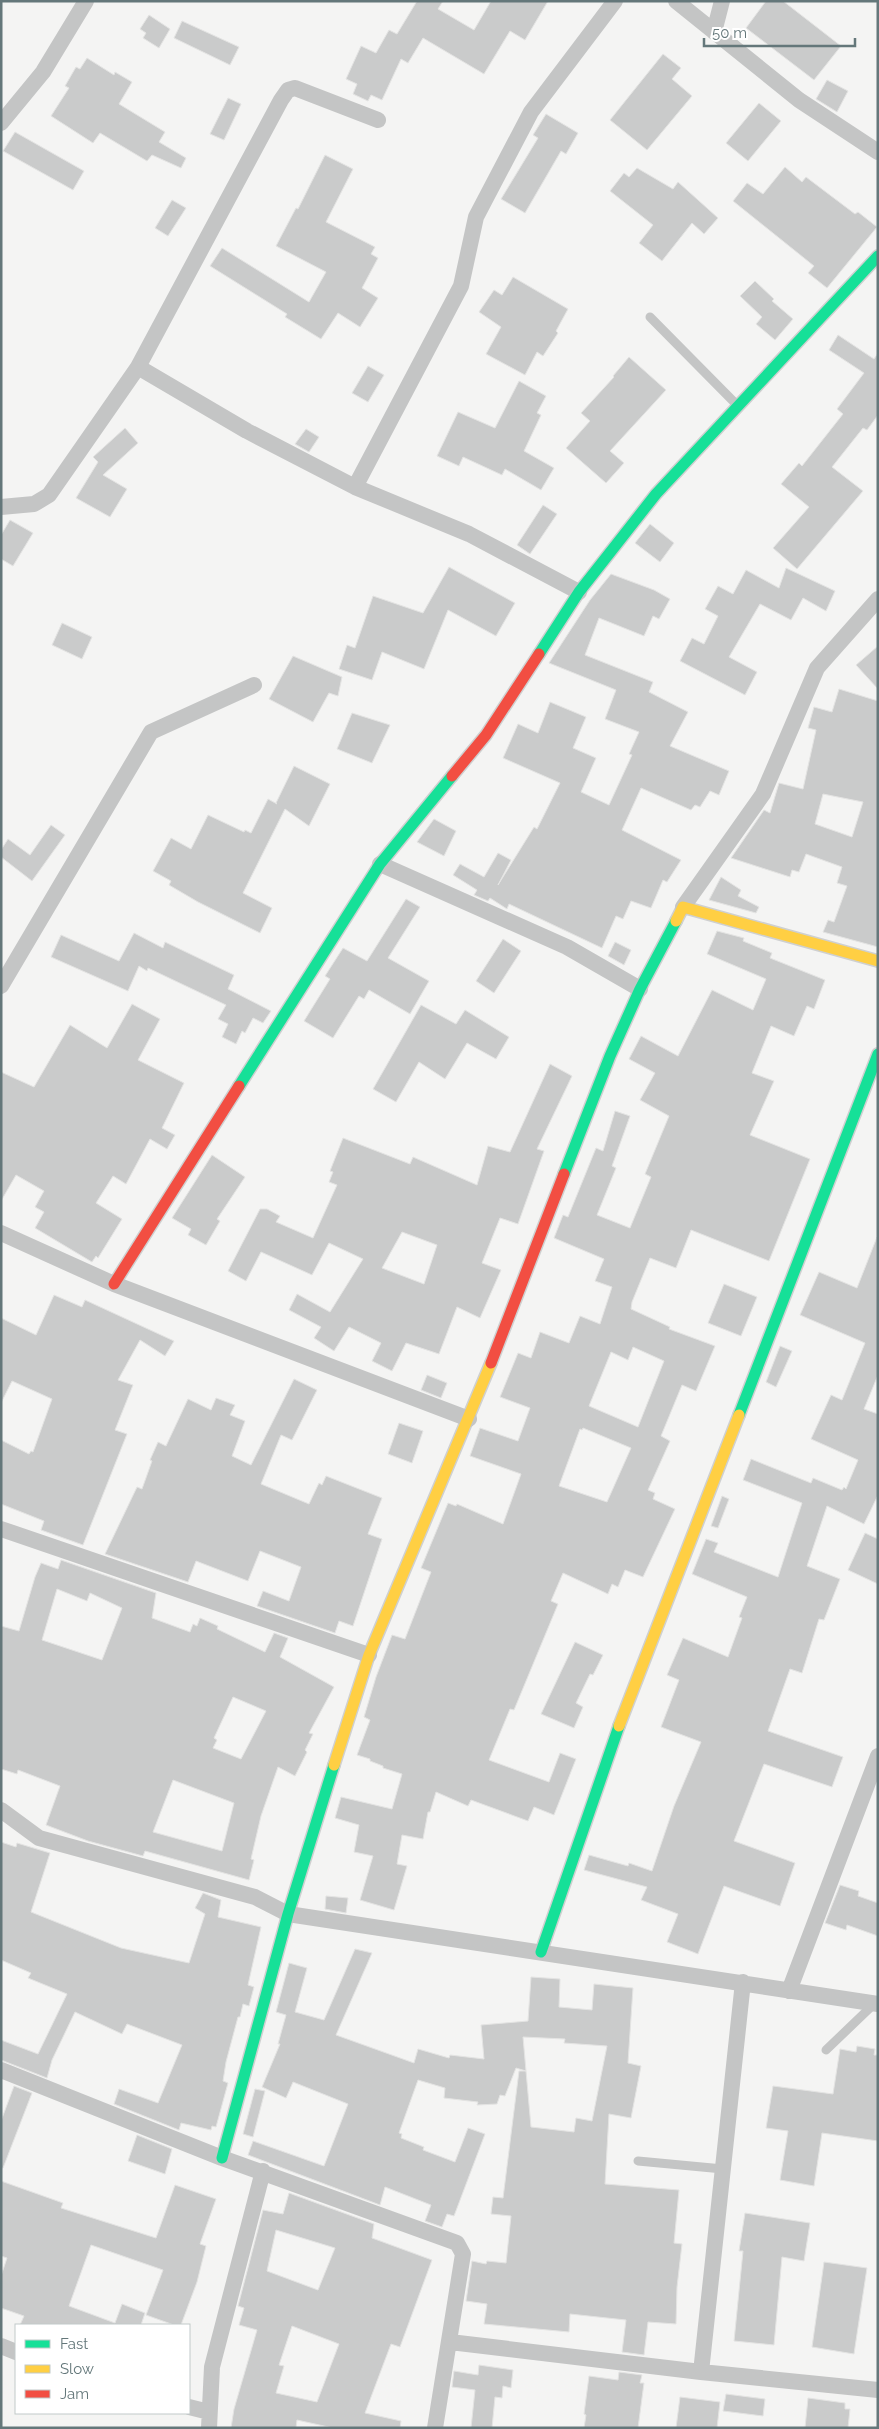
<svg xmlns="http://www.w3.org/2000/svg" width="879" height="2429" viewBox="0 0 879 2429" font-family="Raleway,sans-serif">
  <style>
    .building { fill: #cacbcb; stroke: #e4e4e3; fill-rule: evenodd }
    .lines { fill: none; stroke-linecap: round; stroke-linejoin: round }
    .fast-casing { stroke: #cfd0d0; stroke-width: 14 }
    .slow-casing { stroke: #cfd0d0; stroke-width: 14 }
    .jam-casing { stroke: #cfd0d0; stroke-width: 14 }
    .lane { stroke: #c4c5c5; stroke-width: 9 }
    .street { stroke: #c4c5c5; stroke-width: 16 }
    .fast { stroke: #16e098; stroke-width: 11 }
    .slow { stroke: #ffcf43; stroke-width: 11 }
    .jam { stroke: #f24e42; stroke-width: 11 }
  </style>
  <rect width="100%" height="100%" fill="#f4f4f3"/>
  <path class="building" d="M417,1H443L438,9L474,30L491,1H548L525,40L510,31L484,74L423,38L408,63L401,59L382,100L371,95L368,101L353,94L357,84L346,79L361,46L376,53L389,30L397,34Z
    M766,1H783L841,46L814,80L746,28Z
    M149,15L170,29L159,48L143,38L146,33L140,29Z
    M182,21L239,47L230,65L174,38Z
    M663,54L681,68L672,79L692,96L647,150L610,120Z
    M87,58L114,75L115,72L132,82L119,104L165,132L159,142L186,158L181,168L152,155L147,161L100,133L93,143L51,116L69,88L65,86L76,67L80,69Z
    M827,80L848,91L837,112L816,99Z
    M228,98L241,104L224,140L210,134Z
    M759,103L781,121L748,161L726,143Z
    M546,114L578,133L566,154L561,151L525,213L501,199L538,138L533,135Z
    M15,132L84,171L73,190L3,151Z
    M325,155L353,169L326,222L375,247L371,254L378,258L362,288L378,298L360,327L338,313L321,339L285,317L287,314L210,266L222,248L309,302L326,272L276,246L296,208L298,209Z
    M785,167L802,182L806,177L855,214L858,212L877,227L827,288L808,273L814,266L733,201L747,183L763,194Z
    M637,168L673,189L678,182L718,218L704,234L692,223L662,261L639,243L653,225L610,191L624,173L629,177Z
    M172,200L186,208L168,236L155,228Z
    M513,277L568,309L556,331L558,333L543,356L537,352L525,375L486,354L501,327L479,312L494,290L502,295Z
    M755,281L774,299L772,301L793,319L775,340L756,324L762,317L740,296Z
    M838,335L874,359L878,353V415L867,430L863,428L832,467L863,491L797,569L773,548L809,507L781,484L799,463L802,466L843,414L837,409L864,373L829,350Z
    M629,357L666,390L610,451L624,463L606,483L566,448L590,421L581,413L614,377L613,376Z
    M368,366L384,375L368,402L352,393Z
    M519,381L546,396L537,413L541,415L524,451L554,468L541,490L505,469L502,475L463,457L459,466L437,456L458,412L495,428Z
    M125,428L138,443L103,475L127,489L110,517L76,498L98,462L93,457Z
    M306,429L319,437L309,452L295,444Z
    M543,505L557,514L530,554L517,545Z
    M10,520L33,533L13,566L1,559V535Z
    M650,524L674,543L660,562L635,543Z
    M449,567L515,603L496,636L448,610L424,669L382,652L372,680L339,669L347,645L355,648L373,596L423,613Z
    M786,568L835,591L826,611L803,598L791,620L760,604L729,657L757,672L745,695L680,661L692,638L704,644L718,616L705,609L718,586L733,594L746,570L779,588Z
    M611,574L654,590L670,599L659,619L653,616L644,636L599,618L585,655L653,682L649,692L688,712L670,746L729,771L719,795L710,791L700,807L695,805L691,810L641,788L622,830L681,860L667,882L663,880L651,908L631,901L623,919L616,916L602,948L509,904L507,909L490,898L488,901L474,895L477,890L453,875L460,864L484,877L498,853L511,860L498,885L534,827L537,829L560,783L503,758L518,724L538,733L550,702L586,717L573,748L596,758L581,792L609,805L632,755L629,754L639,732L605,719L616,690L549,663L590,600Z
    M62,623L92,637L82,659L52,645Z
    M878,646V689L856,665Z
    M293,656L342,677L338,696L329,693L313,722L269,699Z
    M839,689L878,701V947L823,932L828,920L834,922L847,886L837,883L842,867L806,854L799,872L792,870L790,877L731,858L764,810L770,813L779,783L803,789L816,730L808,728L814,707L832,712ZM823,794L863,802L852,837L815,824Z
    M352,713L390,725L372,763L337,749Z
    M294,766L330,784L309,826L285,809L243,893L272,908L260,933L198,902L169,885L171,881L153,871L171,838L191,849L208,815L244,832L245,830L251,833L268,799L277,804L276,803Z
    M434,819L456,831L444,856L417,842Z
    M51,825L65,835L32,881L1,857V850L8,839L30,855Z
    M721,877L741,890L738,896L759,907L756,913L709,900Z
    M406,899L420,907L388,958L429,981L410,1014L369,990L364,999L359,996L333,1038L304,1021L330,979L325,976L343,948L367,961Z
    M717,931L744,938L743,941L772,953L770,958L825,980L814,1009L807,1006L794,1036L771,1026L752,1073L774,1081L750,1135L810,1159L769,1261L691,1230L676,1268L650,1258L632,1302L631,1309L670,1327L669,1329L715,1346L696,1391L682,1385L661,1436L670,1441L648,1490L655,1493L653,1499L675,1509L643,1577L625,1570L618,1587L612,1584L608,1594L563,1573L551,1601L558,1604L514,1710L510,1709L489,1760L549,1782L560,1753L576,1759L554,1815L534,1807L528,1821L471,1800L468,1806L436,1792L430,1812H428L423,1839L402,1835L397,1864L407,1866L394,1910L360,1900L373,1856L354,1852L359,1825L335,1818L341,1797L392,1809L402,1774L383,1768V1766L370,1761V1759L357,1755L370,1720L364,1717L376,1677L392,1635L405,1639L431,1572L421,1568L448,1503L456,1506L457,1504L503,1524L521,1474L470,1456L480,1428L518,1441L530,1408L500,1397L518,1353L531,1358L540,1332L569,1343L580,1316L600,1324L612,1287L595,1281L604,1259L554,1238L563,1215L568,1217L596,1148L603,1151L615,1111L630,1116L612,1166L616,1168L597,1215L630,1228L651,1177L645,1174L669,1116L640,1100L655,1073L629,1059L641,1036L678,1056L712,990L753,1010L766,979L707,954ZM633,1347L664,1361L638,1427L589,1406L611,1352L628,1360ZM583,1428L631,1448L607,1502L559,1486L580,1429L582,1430Z
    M134,933L163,948L165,942L234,975L228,989L271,1011L263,1023L253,1018L245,1033L242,1031L236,1044L222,1037L228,1024L218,1019L226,1005L148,968L147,971L139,966L128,991L51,957L61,935L119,961Z
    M503,939L521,951L494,993L476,981Z
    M615,942L631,950L624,965L608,956Z
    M132,1004L160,1019L138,1060L184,1083L162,1128L175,1135L167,1149L150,1139L126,1184L113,1176L96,1203L122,1219L98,1258L96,1256L92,1262L35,1228L44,1212L35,1207L44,1191L16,1175L1,1201V1072L34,1087L70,1025L107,1048Z
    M421,1005L456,1024L465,1010L509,1037L496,1059L467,1043L445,1079L419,1062L396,1102L373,1089Z
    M550,1064L572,1076L537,1149L544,1151L518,1224L500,1218L482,1263L501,1270L480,1318L457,1307L439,1354L406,1343L392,1371L372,1361L381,1343L349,1327L334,1351L314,1338L321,1327L289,1310L297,1294L330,1312L363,1259L329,1243L312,1275L261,1252L246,1281L228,1271L260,1209H267L280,1216L276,1222L313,1238L337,1185L329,1182L333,1172L330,1171L343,1138L410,1164L413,1157L477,1185L488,1146L510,1152ZM402,1232L437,1245L424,1284L382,1268Z
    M212,1155L245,1177L217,1219L220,1221L206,1245L188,1235L191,1229L172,1218Z
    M877,1237L878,1375L864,1409L878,1414V1495L864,1524L827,1506L807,1566L840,1579L824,1620L819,1619L802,1673L790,1669L768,1731L843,1757L832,1787L764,1764L734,1841L795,1863L780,1906L724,1886L698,1954L667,1942L678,1914L641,1900L647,1887L584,1870L589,1855L628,1866L629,1863L652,1871L674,1806L701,1742L661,1727L679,1680L667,1675L683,1638L728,1657L742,1618L739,1617L747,1597L692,1574L706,1539L718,1543L714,1552L778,1577L802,1503L743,1480L751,1459L811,1483L813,1478L842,1490L844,1487L846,1489L858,1460L811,1439L831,1395L842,1400L865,1343L800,1315L819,1272L857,1288Z
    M724,1284L757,1297L741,1336L708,1323Z
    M54,1295L82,1307L85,1300L174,1341L165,1356L140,1340L118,1380L133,1385L115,1430L127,1434L83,1545L41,1530L44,1521L1,1504V1440L29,1454L31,1451L33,1452L52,1399L12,1381L1,1403V1318L36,1335Z
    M780,1346L792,1351L776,1387L766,1382Z
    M427,1375L447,1383L441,1398L421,1390Z
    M294,1379L317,1390L292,1440L281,1435L261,1484L309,1504L319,1483L322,1485L326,1476L382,1498L368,1534L382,1539L353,1626L339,1621L335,1633L257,1606L263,1591L289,1601L301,1567L260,1551L248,1581L196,1561L188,1582L105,1554L137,1487L142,1489L152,1461L150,1460L158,1442L166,1446L188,1399L211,1410L216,1398L235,1405L230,1415L245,1421L232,1456L251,1465Z
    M399,1423L423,1431L412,1463L388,1454Z
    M722,1496L729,1499L718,1528L711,1526Z
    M865,1533L878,1539V1584L848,1570Z
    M61,1560L156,1593L152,1618L190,1632L193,1624L197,1626L200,1618L218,1626L217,1629L265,1652L274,1633L288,1638L280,1657L334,1687L309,1733L313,1734L305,1750L307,1752L295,1776L278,1767L261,1816L251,1859L254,1860L249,1880L145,1851L143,1856L88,1841L46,1825L60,1786L18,1770L17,1774L1,1769V1626L19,1631L35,1577L41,1563L58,1569ZM57,1589L87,1601L90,1593L122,1608L102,1660L42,1640ZM233,1697L266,1711L241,1759L213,1748L217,1740L214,1738ZM173,1780L234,1803L222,1851L153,1832Z
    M575,1642L603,1655L593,1675L590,1674L576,1703L583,1707L574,1728L541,1714Z
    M1,1842L16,1847L17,1843L50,1853L31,1912L121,1948L189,1963L205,1914L195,1908L203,1893L221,1900L218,1917L261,1927L248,1985L254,1987L249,2006L243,2004L240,2017H238L226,2062L223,2081L228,2083L216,2127L212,2126L211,2130L181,2123L179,2130L114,2104L119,2089L158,2103L182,2045L127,2024L122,2034L75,2012L52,2060L47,2078L1,2060V2040L38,2054L67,1994L28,1978L31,1973L1,1960Z
    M840,1885L859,1891L858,1896L878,1903V1936L847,1925L846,1930L825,1923Z
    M326,1896L348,1898L346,1913L325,1909Z
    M355,1949L372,1953L336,2035L414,2063L418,2049L449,2058L450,2055L484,2059L481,2025L528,2021L531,1977L560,1979L559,2007L592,2010L594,1984L633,1988L628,2063L641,2066L631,2118L609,2114L605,2184L679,2190L674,2243L682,2244L677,2287L676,2324L648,2322L644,2355L622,2352L626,2320L570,2314L569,2332L484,2324L487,2304L466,2301L472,2261L486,2264L487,2261L506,2263L511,2216L491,2214L493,2197L503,2198L519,2071H526L531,2127L574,2132L576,2118L592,2121L607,2046L564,2043L565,2039L523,2037L526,2071L516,2068L505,2096L500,2095L497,2104L477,2105L478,2102L444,2098L445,2088L418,2080L399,2133L402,2134L401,2138L424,2147L423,2150L455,2162L468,2128L485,2134L454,2216L447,2214L442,2227L425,2221L431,2205L385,2187L380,2205L248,2155L253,2141L324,2166L348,2104L293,2082L286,2098L262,2087L280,2044H278L286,2015L276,2012L289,1963L307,1968L295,2012L324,2020Z
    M857,2046L875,2049L874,2055H878V2141L822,2133L814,2186L780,2180L788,2131L766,2128L773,2086L833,2094L840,2049L856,2052Z
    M14,2086L32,2093L3,2168H1V2121Z
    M255,2089L265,2091L253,2137L243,2134Z
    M137,2135L172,2149L165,2174L128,2161Z
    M1,2181L63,2203L61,2208L156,2238L175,2185L216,2199L200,2244L206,2246L197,2282L181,2325H174L146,2315L163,2270L91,2245L69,2306L115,2323L122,2304L145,2313L141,2325H20L24,2316L1,2308V2276L7,2258L1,2256Z
    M289,2193L374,2224L372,2238L432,2260L400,2347L391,2344L365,2413L401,2421L400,2428H333L297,2420L296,2428H231L234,2409L257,2330L239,2325L244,2308L238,2306L263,2210L283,2214ZM276,2230L335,2248L318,2290L267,2271ZM292,2326L339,2344L317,2402L276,2393L284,2366L279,2365Z
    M745,2213L810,2223L804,2261L782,2257L774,2345L734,2341L743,2251H739Z
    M824,2262L867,2268L854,2354L812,2347Z
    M479,2365L513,2370L511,2388L503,2386L502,2398L495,2397L492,2428H471L475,2390L452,2387L454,2371L478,2375Z
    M619,2372L642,2375L640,2383H644L638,2428H584L586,2415L584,2414L589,2376L618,2380Z
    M726,2394L765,2399L763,2416L723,2411Z
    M680,2397L720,2402L717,2428H676Z
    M808,2398L845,2403V2409H850L848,2428H805Z"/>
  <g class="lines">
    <g class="fast-casing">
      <path id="fast" d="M539,654L579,592L656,494L878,256
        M239,1086L380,864L452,776
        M564,1174L610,1056L640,989L676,921
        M739,1415L878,1054
        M541,1952L619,1726
        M222,2158L288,1914L334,1765"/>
    </g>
    <g class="slow-casing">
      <path id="slow" d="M676,921L683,907L878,961
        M619,1726L739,1415
        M334,1765L369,1655L491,1363"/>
    </g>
    <g class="jam-casing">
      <path id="jam" d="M452,776L486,735L539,654
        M114,1284L239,1086
        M491,1363L564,1174"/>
    </g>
    <path class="lane" d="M650,317L737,405
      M826,2050L874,2004
      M638,2161L723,2169"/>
    <path class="street" d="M676,1L799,100L878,152
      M714,32L722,1
      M378,120L295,88L288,90L281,100L138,367L247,431L355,487L469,534L579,592
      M1,123L43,72L86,1
      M355,487L461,286L476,217L531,112L615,1
      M1,507L34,504L49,495L138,367
      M380,864L567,947L640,989
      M683,907L763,794L817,668L878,599
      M1,986L151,732L254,685
      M1,1233L114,1284L469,1419
      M1,1529L369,1655
      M1,1810L39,1838L255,1897L288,1914L878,2004
      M789,1991L878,1756
      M1,2070L222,2158L457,2243L463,2254L435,2428
      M450,2342L701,2372L878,2390
      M1,2346L16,2352
      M701,2372L743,1982
      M189,2407L209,2412
      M209,2428L212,2367L263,2171"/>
    <use href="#fast" class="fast"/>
    <use href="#slow" class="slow"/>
    <use href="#jam" class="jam"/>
  </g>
  <rect width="879" height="2429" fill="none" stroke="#64777a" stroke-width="5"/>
  <rect x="15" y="2324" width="175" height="90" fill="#ffffff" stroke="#c1c9ca"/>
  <rect x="25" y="2340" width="25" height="8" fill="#16e098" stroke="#c1c9ca"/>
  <text x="60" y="2349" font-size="15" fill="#64777a">Fast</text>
  <rect x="25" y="2365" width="25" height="8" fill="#ffcf43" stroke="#c1c9ca"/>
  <text x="60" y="2374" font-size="15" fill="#64777a">Slow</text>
  <rect x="25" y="2390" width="25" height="8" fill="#f24e42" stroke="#c1c9ca"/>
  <text x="60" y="2399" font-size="15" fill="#64777a">Jam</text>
  <path d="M704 38v8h151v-8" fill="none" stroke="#64777a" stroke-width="2.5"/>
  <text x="712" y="38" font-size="15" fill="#64777a" stroke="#ffffff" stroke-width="4" paint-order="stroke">50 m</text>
</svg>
